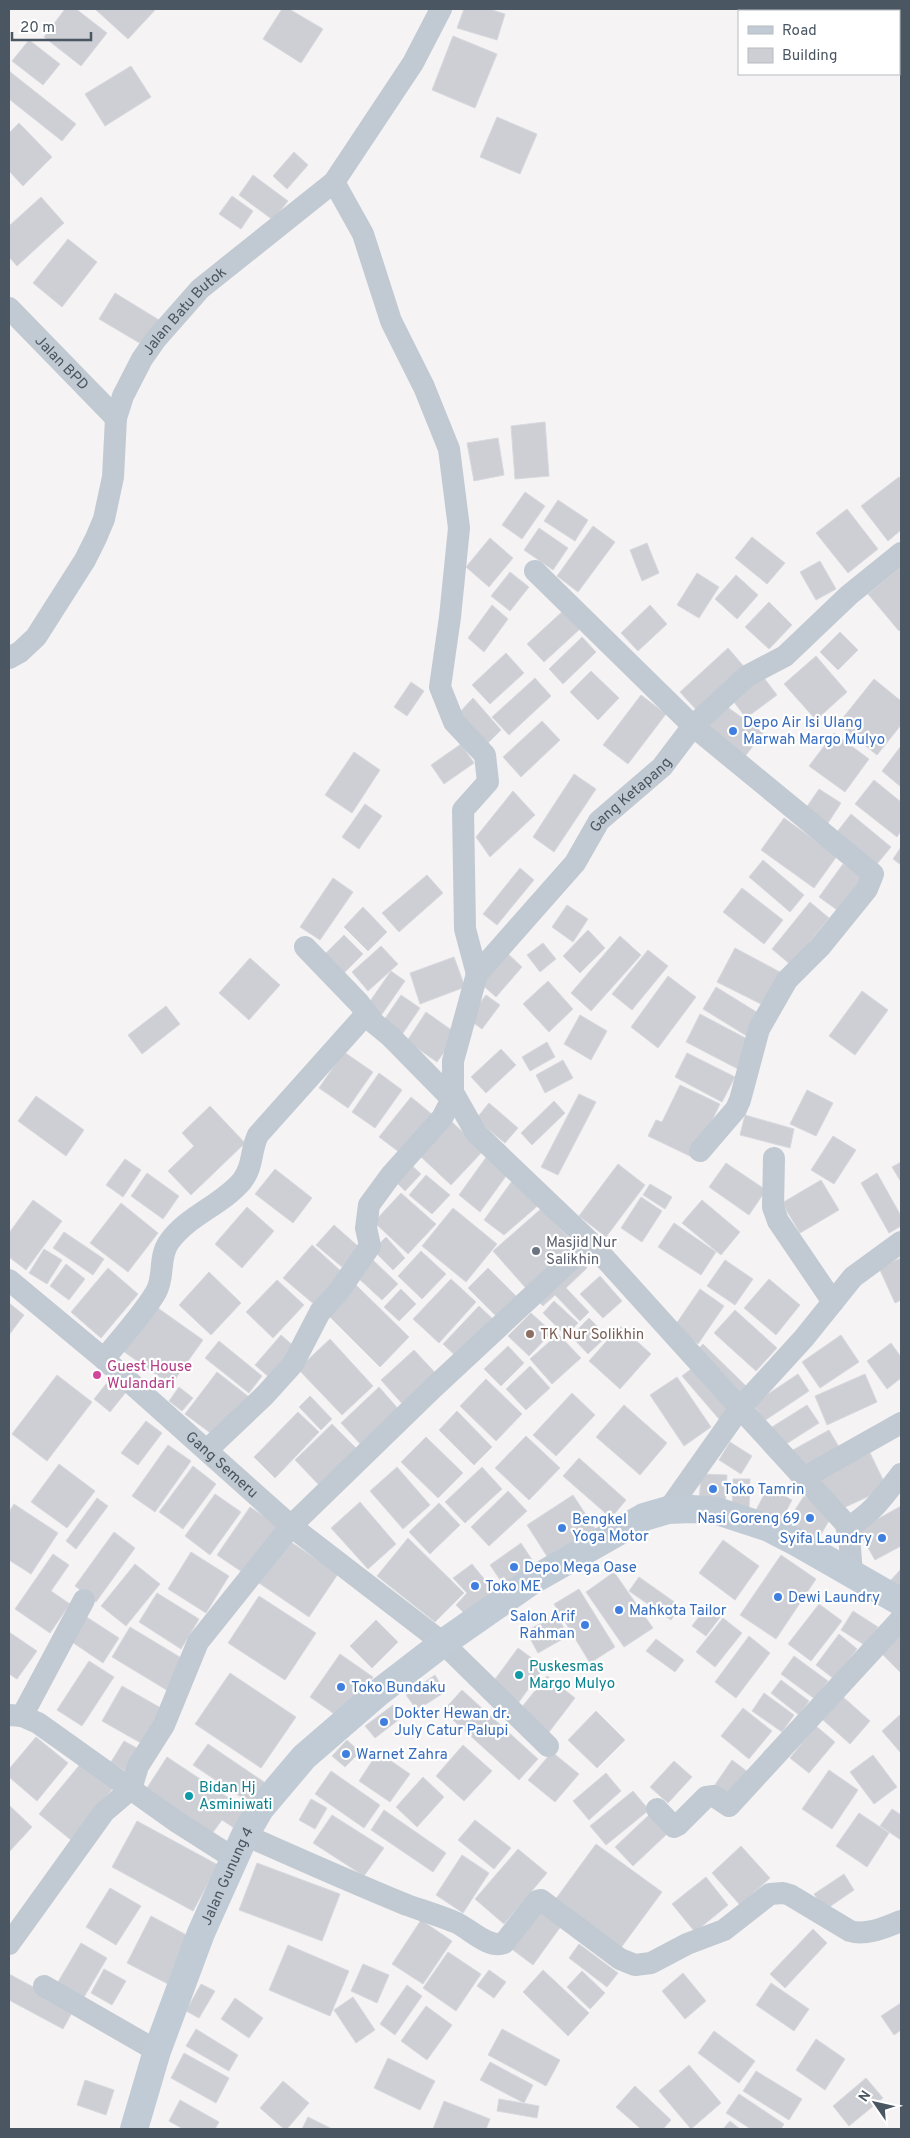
<svg xmlns="http://www.w3.org/2000/svg" width="910" height="2138" viewBox="0 0 910 2138" font-family="Overpass,sans-serif">
  <style>
    .building { fill: #cdcfd5; stroke: #d7d9de }
    .lines { fill: none; stroke-linecap: round; stroke-linejoin: round }
    .street { stroke: #c1cad2; stroke-width: 22 }
    .secondary { stroke: #c1cbd6; stroke-width: 28 }
    .shop-dot { fill: #3f7fe0; stroke: #fff; stroke-width: 2 }
    .worship-dot { fill: #6b7280; stroke: #fff; stroke-width: 2 }
    .education-dot { fill: #8d6e63; stroke: #fff; stroke-width: 2 }
    .hotel-dot { fill: #d1479c; stroke: #fff; stroke-width: 2 }
    .culture-dot { fill: #0f9aa8; stroke: #fff; stroke-width: 2 }
    .labels { text-anchor: middle; stroke-width: 4.5; stroke-linejoin: round; paint-order: stroke }
    .street-label { font-size: 15px; fill: #4a5661; stroke: #fff }
    .shop-label { font-size: 15px; fill: #366cbe; stroke: #fff; text-anchor: start }
    .worship-label { font-size: 15px; fill: #5b616d; stroke: #fff; text-anchor: start }
    .education-label { font-size: 15px; fill: #785e54; stroke: #fff; text-anchor: start }
    .hotel-label { font-size: 15px; fill: #b23c85; stroke: #fff; text-anchor: start }
    .culture-label { font-size: 15px; fill: #0d838f; stroke: #fff; text-anchor: start }
  </style>
  <rect width="100%" height="100%" fill="#f5f3f3"/>
  <path class="building" d="M65,9H76L107,33L81,66L44,37Z
    M95,9H156L128,39Z
    M282,9H289L323,29L301,63L263,39Z
    M464,9H489L505,14L497,40L457,28Z
    M453,36L497,54L475,108L432,90Z
    M29,40L60,64L43,85L12,61Z
    M131,66L151,97L105,126L85,94Z
    M9,71L76,124L62,141L9,99Z
    M497,117L537,134L520,174L480,157Z
    M19,123L52,157L23,186L9,171V133Z
    M294,152L308,165L287,189L273,176Z
    M253,175L288,201L273,220L239,195Z
    M232,196L253,211L241,229L219,214Z
    M41,197L64,223L17,266L9,257V226Z
    M68,239L97,262L62,307L33,283Z
    M115,293L159,320L143,345L99,319Z
    M545,422L549,476L515,479L511,426Z
    M498,438L504,475L474,481L467,443Z
    M899,477L901,480V530L888,541L861,506Z
    M525,492L545,506L522,539L502,525Z
    M558,500L588,520L575,541L544,521Z
    M847,509L878,549L848,573L816,533Z
    M593,526L615,542L578,592L557,576Z
    M539,528L568,548L553,570L524,550Z
    M752,537L785,563L767,584L735,558Z
    M490,538L513,558L489,587L466,567Z
    M647,543L659,573L642,581L630,550Z
    M820,561L836,589L816,600L800,572Z
    M901,567V629L899,631L868,594Z
    M510,572L529,587L510,611L491,596Z
    M697,573L719,587L699,618L677,605Z
    M736,575L758,595L737,619L715,599Z
    M769,602L792,625L769,649L745,627Z
    M492,605L508,619L484,652L468,638Z
    M650,605L667,624L638,651L621,633Z
    M564,610L581,628L544,662L527,644Z
    M840,632L858,650L838,670L820,652Z
    M582,637L596,652L563,684L549,669Z
    M728,648L747,670L700,714L680,692Z
    M506,653L524,673L490,704L472,685Z
    M816,656L847,692L816,720L784,684Z
    M591,671L619,698L598,720L570,692Z
    M761,674L777,695L746,718L731,698Z
    M535,678L551,696L509,735L492,717Z
    M874,679L901,701V725L877,755L838,724Z
    M411,682L424,691L407,716L394,707Z
    M641,695L666,714L628,764L603,745Z
    M473,698L501,730L487,744L459,713Z
    M722,703L763,733L743,759L703,729Z
    M542,721L560,740L521,777L503,757Z
    M834,733L869,759L845,792L809,766Z
    M461,744L474,763L444,784L431,765Z
    M901,746V787L882,771Z
    M354,752L380,770L352,813L325,795Z
    M574,774L596,789L554,852L533,837Z
    M874,780L901,802V831L897,837L855,804Z
    M819,789L841,803L828,823L806,808Z
    M513,791L535,815L490,857L476,837Z
    M365,804L382,816L359,849L342,837Z
    M851,814L891,847L877,864L837,832Z
    M784,818L837,856L814,888L761,850Z
    M901,847V865L893,859Z
    M763,860L804,895L790,912L749,877Z
    M843,864L864,878L840,912L819,897Z
    M520,868L534,880L497,925L483,914Z
    M427,875L443,893L399,932L382,913Z
    M333,878L353,892L320,940L300,927Z
    M742,888L783,920L764,944L723,912Z
    M810,902L829,918L791,965L772,949Z
    M567,905L588,919L573,942L552,927Z
    M363,907L387,932L368,951L344,927Z
    M588,930L605,948L580,973L563,956Z
    M344,935L363,954L343,974L324,955Z
    M620,936L641,955L591,1011L571,993Z
    M543,943L556,959L540,972L527,955Z
    M381,946L398,964L368,991L352,972Z
    M735,948L780,972L763,1005L717,982Z
    M648,950L668,966L632,1010L612,994Z
    M505,951L522,967L496,997L478,981Z
    M454,957L465,987L420,1004L410,973Z
    M250,958L280,985L249,1020L219,993Z
    M391,971L405,981L380,1017L366,1007Z
    M668,976L696,997L658,1048L631,1027Z
    M548,981L573,1009L549,1032L523,1004Z
    M716,987L763,1016L750,1038L703,1009Z
    M862,991L888,1010L855,1055L829,1036Z
    M401,995L420,1008L401,1036L382,1023Z
    M486,995L500,1005L482,1029L468,1019Z
    M166,1006L180,1024L142,1054L128,1035Z
    M426,1012L457,1034L437,1062L407,1041Z
    M700,1014L753,1042L738,1069L686,1042Z
    M580,1015L607,1031L591,1060L564,1044Z
    M547,1042L555,1057L530,1071L522,1057Z
    M501,1049L516,1065L486,1093L471,1077Z
    M344,1052L373,1072L348,1108L319,1088Z
    M687,1053L735,1077L722,1102L675,1077Z
    M563,1060L573,1078L545,1093L536,1075Z
    M379,1073L402,1090L375,1128L352,1112Z
    M680,1085L720,1104L694,1158L648,1136L656,1120L662,1122Z
    M807,1090L833,1103L816,1136L790,1124Z
    M579,1094L596,1102L558,1175L541,1167Z
    M36,1096L84,1130L66,1156L18,1121Z
    M411,1097L434,1116L403,1155L379,1137Z
    M554,1101L565,1113L532,1145L521,1133Z
    M489,1103L518,1128L505,1143L476,1119Z
    M210,1106L245,1143L191,1195L168,1171L194,1146L182,1133Z
    M745,1115L794,1129L790,1148L740,1135Z
    M451,1121L483,1151L451,1185L419,1155Z
    M833,1136L856,1150L834,1184L811,1170Z
    M487,1156L509,1172L480,1212L459,1195Z
    M125,1159L141,1170L123,1197L106,1185Z
    M408,1162L421,1174L405,1191L393,1179Z
    M901,1162V1182L892,1167Z
    M726,1163L766,1190L749,1215L709,1187Z
    M618,1164L645,1185L606,1237L579,1216Z
    M275,1169L312,1198L293,1223L255,1194Z
    M147,1173L179,1196L163,1219L131,1196Z
    M877,1173L901,1216V1226L889,1233L861,1183Z
    M426,1175L450,1195L432,1214L409,1195Z
    M821,1180L839,1210L800,1233L782,1203Z
    M512,1181L541,1203L504,1235L484,1220Z
    M650,1184L672,1197L665,1209L643,1195Z
    M401,1193L436,1224L408,1254L374,1222Z
    M641,1197L662,1211L642,1242L621,1228Z
    M33,1200L62,1221L26,1270L9,1257V1233Z
    M702,1200L740,1232L721,1255L682,1223Z
    M121,1203L158,1233L128,1272L90,1243Z
    M247,1207L274,1231L242,1268L215,1244Z
    M453,1208L497,1244L466,1282L422,1246Z
    M542,1208L580,1251L531,1294L493,1251Z
    M674,1223L716,1252L701,1275L658,1247Z
    M334,1225L359,1247L342,1267L316,1245Z
    M64,1232L104,1259L93,1275L53,1248Z
    M386,1237L405,1258L393,1270L373,1250Z
    M312,1245L343,1273L315,1305L283,1278Z
    M44,1249L62,1260L47,1284L29,1273Z
    M421,1251L446,1274L422,1299L398,1276Z
    M577,1257L587,1268L566,1288L589,1312L580,1321L555,1295L543,1306L535,1298Z
    M901,1258V1300L895,1303L879,1268Z
    M373,1260L398,1284L382,1300L357,1277Z
    M725,1260L753,1279L735,1305L707,1286Z
    M66,1264L85,1279L69,1300L50,1286Z
    M108,1268L138,1294L101,1338L71,1312Z
    M488,1268L522,1302L502,1322L468,1288Z
    M209,1272L241,1303L211,1335L179,1305Z
    M600,1276L622,1301L603,1318L580,1294Z
    M451,1279L476,1302L439,1343L413,1319Z
    M769,1279L800,1305L776,1335L744,1308Z
    M277,1280L304,1305L273,1338L246,1312Z
    M355,1284L409,1337L380,1367L326,1313Z
    M401,1289L416,1304L399,1321L384,1307Z
    M700,1289L724,1306L698,1344L674,1327Z
    M554,1301L578,1323L566,1336L543,1313Z
    M9,1303L24,1315L9,1335Z
    M155,1306L203,1340L171,1385L123,1351Z
    M479,1306L496,1322L460,1360L443,1344Z
    M735,1310L777,1348L756,1371L714,1333Z
    M531,1313L552,1332L529,1356L508,1336Z
    M589,1318L607,1336L588,1354L571,1336Z
    M620,1326L651,1354L620,1389L589,1361Z
    M558,1334L581,1358L552,1384L530,1359Z
    M281,1335L297,1349L270,1378L255,1365Z
    M841,1335L859,1362L820,1388L802,1362Z
    M330,1339L373,1386L342,1415L298,1369Z
    M219,1341L262,1376L249,1393L205,1358Z
    M891,1343L901,1357V1378L887,1389L867,1361Z
    M703,1344L747,1387L738,1396L694,1353Z
    M508,1346L524,1363L501,1386L484,1369Z
    M414,1350L440,1378L406,1408L381,1380Z
    M530,1366L550,1388L526,1410L506,1389Z
    M695,1366L732,1408L719,1419L682,1376Z
    M217,1372L249,1397L217,1438L185,1414Z
    M114,1374L130,1387L110,1412L94,1399Z
    M798,1374L809,1391L764,1421L753,1404Z
    M865,1374L877,1402L827,1425L815,1396Z
    M57,1375L92,1402L47,1461L12,1434Z
    M677,1377L711,1427L684,1446L650,1395Z
    M486,1379L522,1414L496,1441L460,1406Z
    M179,1387L193,1398L182,1411L169,1401Z
    M379,1387L401,1412L363,1447L341,1423Z
    M572,1393L595,1415L556,1456L533,1435Z
    M310,1396L332,1419L321,1430L299,1407Z
    M624,1405L667,1443L640,1475L596,1437Z
    M807,1405L819,1423L783,1446L772,1427Z
    M457,1411L492,1447L474,1465L439,1430Z
    M298,1412L319,1432L275,1478L254,1457Z
    M146,1421L162,1433L138,1465L121,1453Z
    M332,1424L358,1450L321,1487L295,1460Z
    M829,1430L842,1452L804,1473L791,1451Z
    M526,1436L560,1468L529,1500L495,1468Z
    M426,1437L463,1473L438,1498L401,1462Z
    M730,1442L752,1456L741,1474L719,1460Z
    M168,1445L191,1461L155,1512L132,1496Z
    M870,1453L887,1488L841,1509L819,1478Z
    M579,1458L626,1500L611,1518L563,1476Z
    M59,1464L95,1491L67,1528L31,1502Z
    M193,1466L216,1484L183,1529L159,1512Z
    M397,1467L430,1505L403,1529L370,1491Z
    M482,1467L502,1489L465,1523L445,1502Z
    M701,1474L727,1475L725,1505L699,1504Z
    M733,1479H750L749,1510H732Z
    M768,1487L792,1500L779,1525L755,1512Z
    M508,1491L527,1511L489,1546L471,1527Z
    M215,1494L241,1512L210,1555L185,1536Z
    M573,1495L596,1530L550,1561L527,1525Z
    M804,1496L833,1514L817,1541L787,1522Z
    M97,1498L108,1506L76,1549L66,1541Z
    M360,1502L396,1544L368,1569L331,1528Z
    M439,1503L460,1525L430,1554L409,1532Z
    M14,1504L58,1533L31,1574L9,1560V1512Z
    M901,1506V1546L875,1560L858,1530Z
    M250,1507L280,1527L248,1576L217,1555Z
    M114,1532L135,1548L96,1602L75,1586Z
    M408,1538L464,1593L435,1622L377,1576Z
    M288,1540L338,1574L309,1617L259,1583Z
    M723,1540L759,1566L735,1600L699,1573Z
    M521,1543L538,1569L507,1590L490,1565Z
    M191,1552L229,1576L206,1613L168,1589Z
    M53,1554L69,1565L51,1591L70,1604L50,1633L15,1609Z
    M781,1555L816,1579L776,1639L740,1615Z
    M135,1564L160,1584L126,1626L101,1606Z
    M472,1564L498,1596L470,1619L456,1605L467,1593L453,1578Z
    M901,1569V1591L890,1581Z
    M614,1572L653,1628L624,1647L586,1592Z
    M639,1577L680,1606L671,1620L629,1591Z
    M579,1589L615,1647L590,1663L554,1604Z
    M157,1593L199,1619L181,1649L139,1622Z
    M259,1596L316,1633L285,1680L228,1643Z
    M710,1602L724,1612L706,1636L692,1626Z
    M819,1604L842,1621L811,1661L788,1644Z
    M853,1611L878,1627L866,1646L841,1630Z
    M82,1614L119,1638L103,1663L66,1638Z
    M557,1615L568,1636L538,1653L526,1631Z
    M723,1618L742,1633L715,1667L696,1652Z
    M376,1620L398,1642L372,1668L350,1646Z
    M130,1627L188,1662L170,1692L112,1657Z
    M901,1628V1673L879,1651Z
    M9,1632L37,1651L17,1679L9,1674Z
    M839,1634L857,1649L834,1679L816,1665Z
    M749,1636L770,1653L736,1698L715,1682Z
    M656,1639L684,1660L675,1672L646,1651Z
    M518,1648L544,1667L519,1702L493,1682Z
    M340,1654L373,1677L343,1720L310,1697Z
    M794,1656L828,1681L815,1699L781,1674Z
    M89,1661L114,1677L82,1726L57,1710Z
    M230,1673L296,1717L261,1768L195,1724Z
    M435,1675L445,1692L417,1710L406,1695Z
    M547,1676L575,1698L546,1736L517,1713Z
    M781,1680L809,1701L799,1715L771,1693Z
    M122,1686L168,1712L148,1747L102,1721Z
    M462,1690L538,1759L519,1780L443,1711Z
    M764,1693L794,1715L782,1732L752,1711Z
    M842,1696L870,1721L850,1744L822,1719Z
    M393,1705L401,1718L375,1738L365,1726Z
    M743,1708L772,1731L749,1759L721,1736Z
    M596,1711L625,1740L597,1768L568,1740Z
    M901,1714V1751L900,1752L882,1731Z
    M816,1726L835,1742L809,1773L790,1758Z
    M36,1737L68,1763L37,1801L9,1777V1769Z
    M347,1740L360,1752L345,1767L332,1756Z
    M124,1741L144,1752L130,1774L111,1762Z
    M208,1744L267,1784L253,1805L193,1765Z
    M463,1745L492,1771L464,1801L436,1776Z
    M378,1752L410,1774L390,1802L359,1781Z
    M552,1752L579,1774L555,1802L528,1780Z
    M873,1755L897,1787L874,1804L850,1772Z
    M167,1757L253,1814L242,1833L222,1820L211,1835L145,1791Z
    M732,1760L748,1772L728,1800L712,1789Z
    M674,1761L692,1777L668,1803L650,1787Z
    M82,1762L113,1788L71,1840L39,1814Z
    M829,1770L858,1790L832,1829L802,1809Z
    M331,1771L380,1805L364,1828L315,1794Z
    M606,1773L621,1791L589,1820L573,1801Z
    M423,1777L444,1797L417,1827L396,1807Z
    M633,1791L649,1810L606,1845L590,1826Z
    M311,1799L327,1808L315,1829L299,1820Z
    M9,1805L32,1827L9,1852Z
    M892,1809L901,1815V1840L880,1826Z
    M384,1810L446,1853L433,1872L371,1830Z
    M859,1813L889,1833L867,1867L836,1846Z
    M650,1814L668,1833L633,1866L615,1847Z
    M332,1815L384,1848L364,1876L313,1843Z
    M475,1820L511,1848L494,1869L458,1840Z
    M137,1821L218,1865L193,1911L112,1867Z
    M596,1844L662,1892L620,1949L555,1900Z
    M741,1846L770,1878L740,1905L712,1873Z
    M518,1849L547,1873L504,1924L475,1899Z
    M462,1855L489,1873L463,1913L436,1895Z
    M257,1863L340,1894L322,1941L239,1910Z
    M844,1874L854,1890L825,1910L814,1894Z
    M706,1877L728,1905L695,1932L672,1904Z
    M110,1888L141,1906L116,1945L86,1927Z
    M540,1905L564,1922L533,1965L509,1947Z
    M151,1916L196,1940L172,1986L127,1963Z
    M421,1920L452,1941L423,1984L392,1964Z
    M813,1929L827,1943L785,1988L770,1974Z
    M81,1943L107,1958L84,1997L58,1982Z
    M579,1944L618,1973L607,1987L569,1958Z
    M288,1945L349,1971L330,2016L269,1990Z
    M448,1952L481,1974L456,2011L423,1988Z
    M363,1964L389,1975L377,2003L351,1991Z
    M104,1969L126,1981L112,2005L91,1993Z
    M489,1970L506,1982L494,1998L477,1986Z
    M543,1970L589,2013L568,2036L523,1992Z
    M582,1971L605,1993L590,2009L567,1987Z
    M683,1973L706,2001L685,2019L662,1991Z
    M9,1974L74,2009L63,2029L9,2000Z
    M771,1983L809,2009L794,2031L756,2005Z
    M201,1984L215,1991L199,2018L186,2011Z
    M407,1985L422,1996L395,2035L380,2024Z
    M353,1997L375,2030L356,2043L334,2010Z
    M235,1998L263,2018L249,2038L221,2019Z
    M901,2003V2030L894,2035L881,2016Z
    M426,2006L452,2025L427,2060L401,2041Z
    M196,2029L238,2055L229,2071L186,2046Z
    M502,2029L560,2060L546,2086L488,2055Z
    M714,2031L755,2061L739,2083L698,2053Z
    M816,2039L845,2059L825,2090L796,2070Z
    M184,2053L229,2078L216,2103L171,2078Z
    M388,2058L435,2081L420,2110L374,2088Z
    M490,2062L533,2085L524,2103L480,2080Z
    M689,2065L721,2103L691,2129L659,2091Z
    M756,2071L802,2099L789,2120L743,2091Z
    M866,2078L883,2098L849,2126L833,2106Z
    M85,2080L114,2090L106,2115L77,2105Z
    M283,2081L309,2103L287,2129H284L260,2108Z
    M635,2086L671,2120L663,2129H641L616,2107Z
    M739,2094L784,2124L781,2129H751L726,2113Z
    M499,2099L539,2106L537,2118L497,2111Z
    M180,2100L219,2122L215,2129H183L169,2121Z
    M444,2101L490,2119L486,2129H433Z
    M308,2117L332,2129H302Z
    M730,2121L740,2129H723Z"/>
  <g class="lines">
    <g class="street">
      <path d="M334,182L363,234L391,321L424,387L449,449L459,528L450,617L440,687L454,722L485,755L488,782L463,810L465,929L477,974"/>
      <path id="s1" d="M9,308L116,418"/>
      <path d="M535,571L693,726L873,874L867,889L820,947L787,980L759,1029L740,1100L736,1109L700,1151"/>
      <path id="s2" d="M9,658L20,652L36,637L85,560L96,538L104,519L113,477L116,418L123,396L142,359L156,339L200,289L334,182L413,63L441,9"/>
      <path d="M305,947L359,1003L374,1023L390,1036L452,1099"/>
      <path d="M453,1097L455,1096L476,1133L590,1242L740,1408L668,1510"/>
      <path d="M774,1158L773,1207L778,1221L833,1302"/>
      <path id="s3" d="M9,1280L104,1359L291,1526L443,1643L548,1746"/>
      <path d="M104,1359C120,1339 144,1313 156,1292C165,1276 158,1258 169,1242C187,1216 222,1205 242,1181C254,1165 250,1151 258,1135L367,1013"/>
      <path id="s4" d="M207,1450L265,1395L293,1364L320,1312L339,1291L370,1246L366,1228L369,1205L391,1175L442,1118L453,1097V1061L477,974L575,863L599,821L662,767L693,726L747,676L785,656L849,595L901,553"/>
      <path d="M805,1477L901,1423"/>
      <path d="M847,1528C873,1513 883,1497 901,1474"/>
      <path d="M852,1575L849,1534L845,1523L740,1408L804,1338L853,1277L901,1242"/>
      <path d="M9,1715L22,1716L38,1723L177,1822L235,1859"/>
      <path d="M22,1716L84,1600"/>
      <path d="M657,1809L674,1827L678,1825L706,1797L714,1796L729,1806L901,1619"/>
      <path d="M245,1835C299,1859 353,1883 407,1905C424,1911 441,1916 457,1923C471,1930 489,1949 504,1943L537,1901L541,1900L620,1959L635,1965L651,1963L687,1944L724,1930L770,1894L783,1893L790,1895L850,1931C867,1936 885,1927 901,1921"/>
      <path d="M9,1944L104,1812L131,1789L138,1766L164,1725L198,1642L291,1526L432,1389L590,1242"/>
      <path d="M44,1986L157,2051"/>
    </g>
    <path class="secondary" id="s5" d="M134,2129L157,2051L201,1933L245,1835L260,1809L304,1757L378,1693L443,1643L533,1580L644,1517L668,1510L692,1509L717,1511L769,1528L798,1543L901,1602"/>
  </g>
  <g class="shop-dot">
    <circle cx="733" cy="731" r="5"/>
    <circle cx="713" cy="1489" r="5"/>
    <circle cx="810" cy="1518" r="5"/>
    <circle cx="562" cy="1528" r="5"/>
    <circle cx="882" cy="1538" r="5"/>
    <circle cx="514" cy="1567" r="5"/>
    <circle cx="475" cy="1586" r="5"/>
    <circle cx="778" cy="1597" r="5"/>
    <circle cx="619" cy="1610" r="5"/>
    <circle cx="585" cy="1625" r="5"/>
    <circle cx="341" cy="1687" r="5"/>
    <circle cx="384" cy="1722" r="5"/>
    <circle cx="346" cy="1754" r="5"/>
  </g>
  <circle class="worship-dot" cx="536" cy="1251" r="5"/>
  <circle class="education-dot" cx="530" cy="1334" r="5"/>
  <circle class="hotel-dot" cx="97" cy="1375" r="5"/>
  <g class="culture-dot">
    <circle cx="519" cy="1675" r="5"/>
    <circle cx="189" cy="1796" r="5"/>
  </g>
  <g class="labels">
    <g class="street-label">
      <text dy="5" stroke="none"><textPath href="#s2" startOffset="402">Jalan Batu Butok</textPath></text>
      <text dy="5" stroke="none"><textPath href="#s1" startOffset="76">Jalan BPD</textPath></text>
      <text dy="5" stroke="none"><textPath href="#s4" startOffset="806">Gang Ketapang</textPath></text>
      <text dy="5" stroke="none"><textPath href="#s3" startOffset="282">Gang Semeru</textPath></text>
      <text dy="5" stroke="none"><textPath href="#s5" startOffset="270">Jalan Gunung 4</textPath></text>
    </g>
    <g class="shop-label">
      <text x="743" y="727">Depo Air Isi Ulang<tspan x="743" dy="17">Marwah Margo Mulyo</tspan></text>
      <text x="723" y="1494">Toko Tamrin</text>
      <text x="800" y="1523" text-anchor="end">Nasi Goreng 69</text>
      <text x="572" y="1524">Bengkel<tspan x="572" dy="17">Yoga Motor</tspan></text>
      <text x="872" y="1543" text-anchor="end">Syifa Laundry</text>
      <text x="524" y="1572">Depo Mega Oase</text>
      <text x="485" y="1591">Toko ME</text>
      <text x="788" y="1602">Dewi Laundry</text>
      <text x="629" y="1615">Mahkota Tailor</text>
      <text x="575" y="1621" text-anchor="end">Salon Arif<tspan x="575" dy="17">Rahman</tspan></text>
      <text x="351" y="1692">Toko Bundaku</text>
      <text x="394" y="1718">Dokter Hewan dr.<tspan x="394" dy="17">July Catur Palupi</tspan></text>
      <text x="356" y="1759">Warnet Zahra</text>
    </g>
    <g class="worship-label">
      <text x="546" y="1247">Masjid Nur<tspan x="546" dy="17">Salikhin</tspan></text>
    </g>
    <g class="education-label">
      <text x="540" y="1339">TK Nur Solikhin</text>
    </g>
    <g class="hotel-label">
      <text x="107" y="1371">Guest House<tspan x="107" dy="17">Wulandari</tspan></text>
    </g>
    <g class="culture-label">
      <text x="529" y="1671">Puskesmas<tspan x="529" dy="17">Margo Mulyo</tspan></text>
      <text x="199" y="1792">Bidan Hj<tspan x="199" dy="17">Asminiwati</tspan></text>
    </g>
  </g>
  <rect width="910" height="2138" fill="none" stroke="#4a5661" stroke-width="20"/>
  <rect x="738" y="10" width="162" height="65" fill="#ffffff" stroke="#b7bbc0"/>
  <rect x="748" y="26" width="25" height="8" fill="#c1cbd6" stroke="#b7bbc0"/>
  <text x="782" y="35" font-size="15" fill="#4a5661">Road</text>
  <rect x="748" y="48" width="25" height="15" fill="#cdcfd5" stroke="#b7bbc0"/>
  <text x="782" y="60" font-size="15" fill="#4a5661">Building</text>
  <g transform="translate(875 2103) rotate(304)" stroke="#ffffff" stroke-width="4" paint-order="stroke">
  <path d="M0-4L9 19L0 12L-9 19Z" fill="#4a5661"/>
  <text y="-8" font-size="14" font-weight="bold" text-anchor="middle" fill="#4a5661">N</text>
  </g>
  <path d="M12 32v8h79v-8" fill="none" stroke="#4a5661" stroke-width="2.5"/>
  <text x="20" y="32" font-size="15" fill="#4a5661" stroke="#ffffff" stroke-width="4" paint-order="stroke">20 m</text>
</svg>
